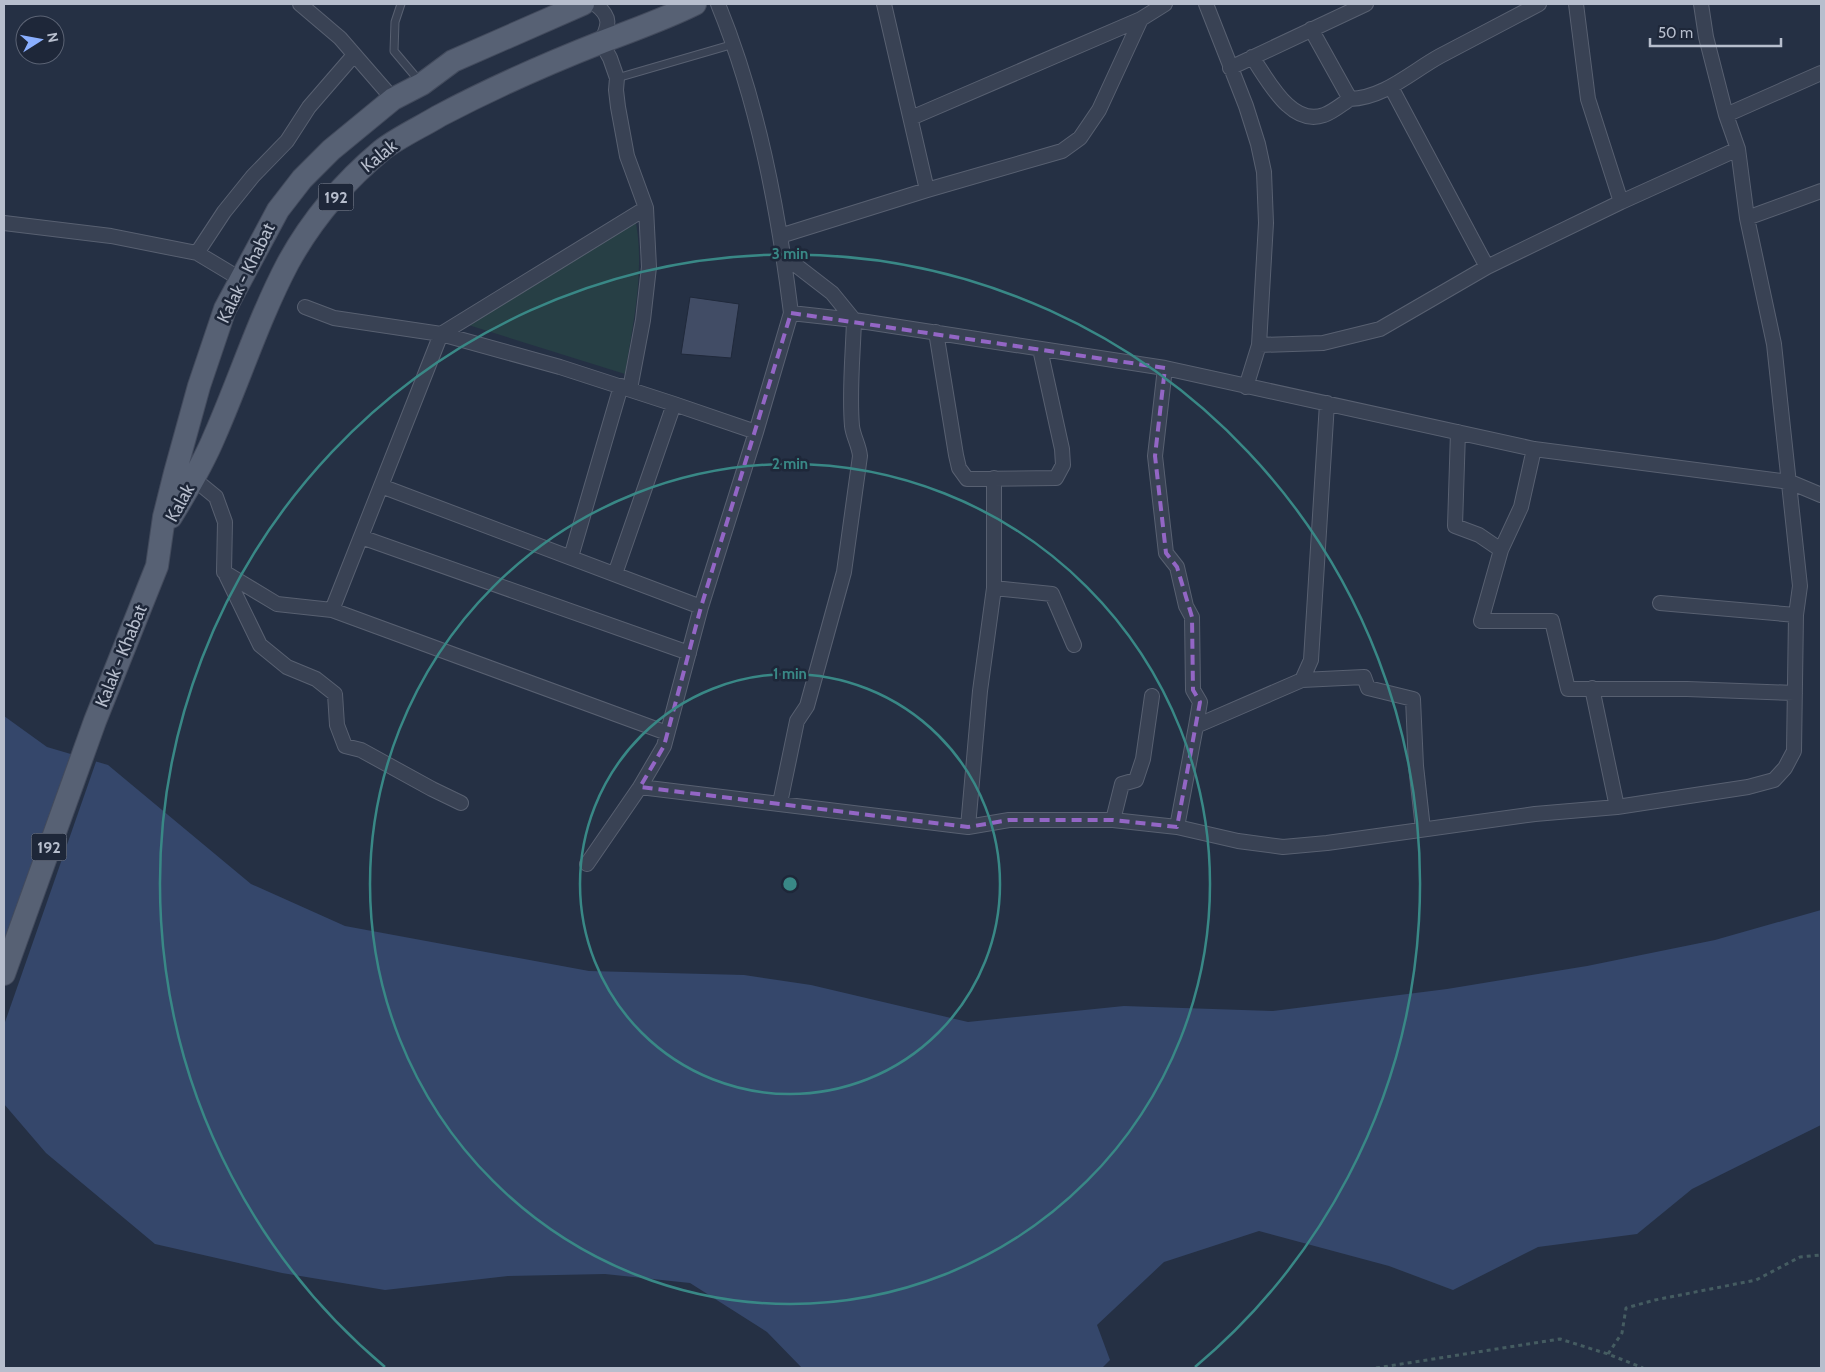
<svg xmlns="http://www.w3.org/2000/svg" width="1825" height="1372" viewBox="0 0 1825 1372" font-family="Cabin,sans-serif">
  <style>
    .green { fill: #273f45 }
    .water { fill: #35476b }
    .pier { fill: #253044 }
    .building { fill: #414c65; stroke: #20293b }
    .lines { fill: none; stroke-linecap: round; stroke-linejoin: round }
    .lane-casing { stroke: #586071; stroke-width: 9 }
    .street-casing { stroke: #586071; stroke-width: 16 }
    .primary-casing { stroke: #434b5d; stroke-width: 24 }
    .path { stroke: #455c61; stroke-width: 3; stroke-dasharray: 4 4; stroke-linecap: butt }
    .lane { stroke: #394254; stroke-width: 7 }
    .street { stroke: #394254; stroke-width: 14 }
    .primary { stroke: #576174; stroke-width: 22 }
    .marked { fill: none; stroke: #9366c5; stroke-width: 4; stroke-dasharray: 10 6; stroke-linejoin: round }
    .ring { fill: none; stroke: #398886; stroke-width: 2.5 }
    .labels { text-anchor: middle; stroke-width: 5; stroke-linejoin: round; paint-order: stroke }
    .shield { fill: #1e2739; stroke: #8991a1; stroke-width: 1 }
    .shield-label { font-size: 16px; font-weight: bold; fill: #b7becd }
    .street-label { font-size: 18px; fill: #b7becd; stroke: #1e2739 }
    .centre { fill: #398886; stroke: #1e2739; stroke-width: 2.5 }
    .ring-label { font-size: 15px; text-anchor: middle; font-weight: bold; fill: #398886; stroke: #1e2739; stroke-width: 5; stroke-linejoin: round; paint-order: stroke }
  </style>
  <rect width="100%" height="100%" fill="#253044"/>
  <path class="green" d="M635,216C637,229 639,242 639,255C640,295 631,335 625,374L462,323Z"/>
  <path class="water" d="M4,716L47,747L108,765L251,884L345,926L589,971L744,975L811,985L968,1022L1124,1006L1273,1011L1447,989L1587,966L1715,940L1821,910V1125L1692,1189L1637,1234L1538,1247L1453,1290L1389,1266L1259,1231L1164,1262L1097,1325L1110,1360L1102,1368H802L767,1332L690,1283L605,1274L508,1276L385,1290L282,1273L155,1244L46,1153L4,1104Z"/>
  <path class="pier" d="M83,755L97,759L4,1025V974Z"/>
  <path class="building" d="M690,297L739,304L731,358L681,354Z"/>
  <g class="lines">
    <g class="lane-casing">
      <path id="lane" d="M401,4L395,22L394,51L421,83
        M617,78L734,44"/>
    </g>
    <g class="street-casing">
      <path id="street" d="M300,4L340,38L393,99
        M595,4C612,17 609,25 601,42L610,58L617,78L616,90L618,107L627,156L646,208L649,267L643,320L630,389
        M718,4C758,102 778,208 791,313L854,320L1165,368L1534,449L1790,482L1821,495
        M884,4L927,190
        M1206,4L1246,106L1258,144L1264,172L1266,223L1259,345L1246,387
        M1576,4L1588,99L1621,202
        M1311,29L1350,99C1384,98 1411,72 1440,56C1473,39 1506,21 1539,4
        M1252,57C1268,80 1291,127 1324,115C1333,112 1342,104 1350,99
        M1230,68L1366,4
        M1391,87L1487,267
        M1726,115L1821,73
        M911,118L1141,19L1165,4
        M1747,218L1821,191
        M4,223L111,236L197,253L242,280
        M780,236L927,190L1062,151L1080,138L1099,110L1141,19
        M197,253L224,212L253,176L287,141L309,107L354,55
        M305,307L334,318L441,334L560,367L674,404L756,432
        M936,332L956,455L959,468L967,479L1056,478L1063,465L1062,449L1040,349
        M1259,345L1323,343L1380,329L1487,267L1621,202L1738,149
        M1165,368L1155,456L1166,553L1177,567L1186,606L1192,617L1193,690L1200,702L1196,726
        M1458,432L1455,526L1479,535L1501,550
        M1534,449L1521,507L1501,550L1481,621H1552L1568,689H1687L1795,693
        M194,479L216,497L225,522L224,572L277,604L332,610L667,733
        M381,486L701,607
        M361,537L689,653
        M571,557L621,386
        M225,573L260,645L287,667L316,679L335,694L337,725L345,746L361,750L432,789L461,803
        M615,574L674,404
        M994,588L1052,594L1074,645
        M1660,603L1796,615
        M332,610L441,334L646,208
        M1302,680L1364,677L1368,688L1413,699L1416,766L1423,829
        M1592,688L1617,807
        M640,787L968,827L1009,820H1113L1177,827L1238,841L1283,847L1327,843L1535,814L1617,807L1748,787L1774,780L1785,768L1794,751L1796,615L1800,586L1774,344L1747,218L1738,149L1726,115L1706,37L1701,4
        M780,803L797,721L807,706L844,572L860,456C859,445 853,436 852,426C849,391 853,355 854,320L832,293L784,256
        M1113,820L1122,784L1136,780L1143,759L1152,696
        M968,827L980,691L994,588V478
        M1177,827L1196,726L1302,680L1311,660L1327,403
        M587,864L640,787L664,746L701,607L756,432L791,313"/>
    </g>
    <g class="primary-casing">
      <path id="primary" d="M171,517C187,491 203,464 215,435C240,378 259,318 288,263C311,221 345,181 382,150C399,137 421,127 439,116C492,88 546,64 602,42C633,30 665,19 695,4
        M4,974L95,721L157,566L164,517L175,473L199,386L225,309L278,210L302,179L331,150L393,99L422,84L453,61L583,4"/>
    </g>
    <path class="path" d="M1608,1354L1622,1333L1626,1308L1655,1300L1756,1280L1800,1257L1821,1255
      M1376,1368L1560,1339L1608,1354L1643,1368"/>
    <use href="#lane" class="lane"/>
    <use href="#street" class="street"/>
    <use href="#primary" class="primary"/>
  </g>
  <path class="marked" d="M791,313L1165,368L1155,456L1166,553L1177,567L1192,617L1193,690L1200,702L1177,827L1113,820H1009L968,827L640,787L664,746L701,607Z"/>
  <g class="ring">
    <circle cx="790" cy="884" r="210"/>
    <circle cx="790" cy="884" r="420"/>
    <path d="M385 1367A630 630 0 1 1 1195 1367"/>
  </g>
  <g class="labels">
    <g class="shield">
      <rect x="318.5" y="183.5" width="35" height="27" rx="4"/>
      <rect x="31.5" y="833.5" width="35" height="27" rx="4"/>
    </g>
    <g class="shield-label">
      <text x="336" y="203">192</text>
      <text x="49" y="853">192</text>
    </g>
    <g class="street-label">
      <text transform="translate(379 156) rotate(-39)" y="6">Kalak</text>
      <text transform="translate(246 273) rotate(-64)" y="6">Kalak - Khabat</text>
      <text transform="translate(180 503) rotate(-61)" y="6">Kalak</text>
      <text transform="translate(121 656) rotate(-68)" y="6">Kalak - Khabat</text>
    </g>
  </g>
  <circle cx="790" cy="884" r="8" class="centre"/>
  <g class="ring-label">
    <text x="790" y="259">3 min</text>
    <text x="790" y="469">2 min</text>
    <text x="790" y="679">1 min</text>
  </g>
  <rect width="1825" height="1372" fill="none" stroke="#b7becd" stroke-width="10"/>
  <g transform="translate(40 40) rotate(79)"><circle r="24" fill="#1e2739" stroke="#5b6374"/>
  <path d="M0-4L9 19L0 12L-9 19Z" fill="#8aafff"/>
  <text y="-8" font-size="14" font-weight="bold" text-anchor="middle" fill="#b7becd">N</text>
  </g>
  <path d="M1650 38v8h131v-8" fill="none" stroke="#b7becd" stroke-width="2.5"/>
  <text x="1658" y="38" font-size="15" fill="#b7becd" stroke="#1e2739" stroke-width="4" paint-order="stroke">50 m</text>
</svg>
